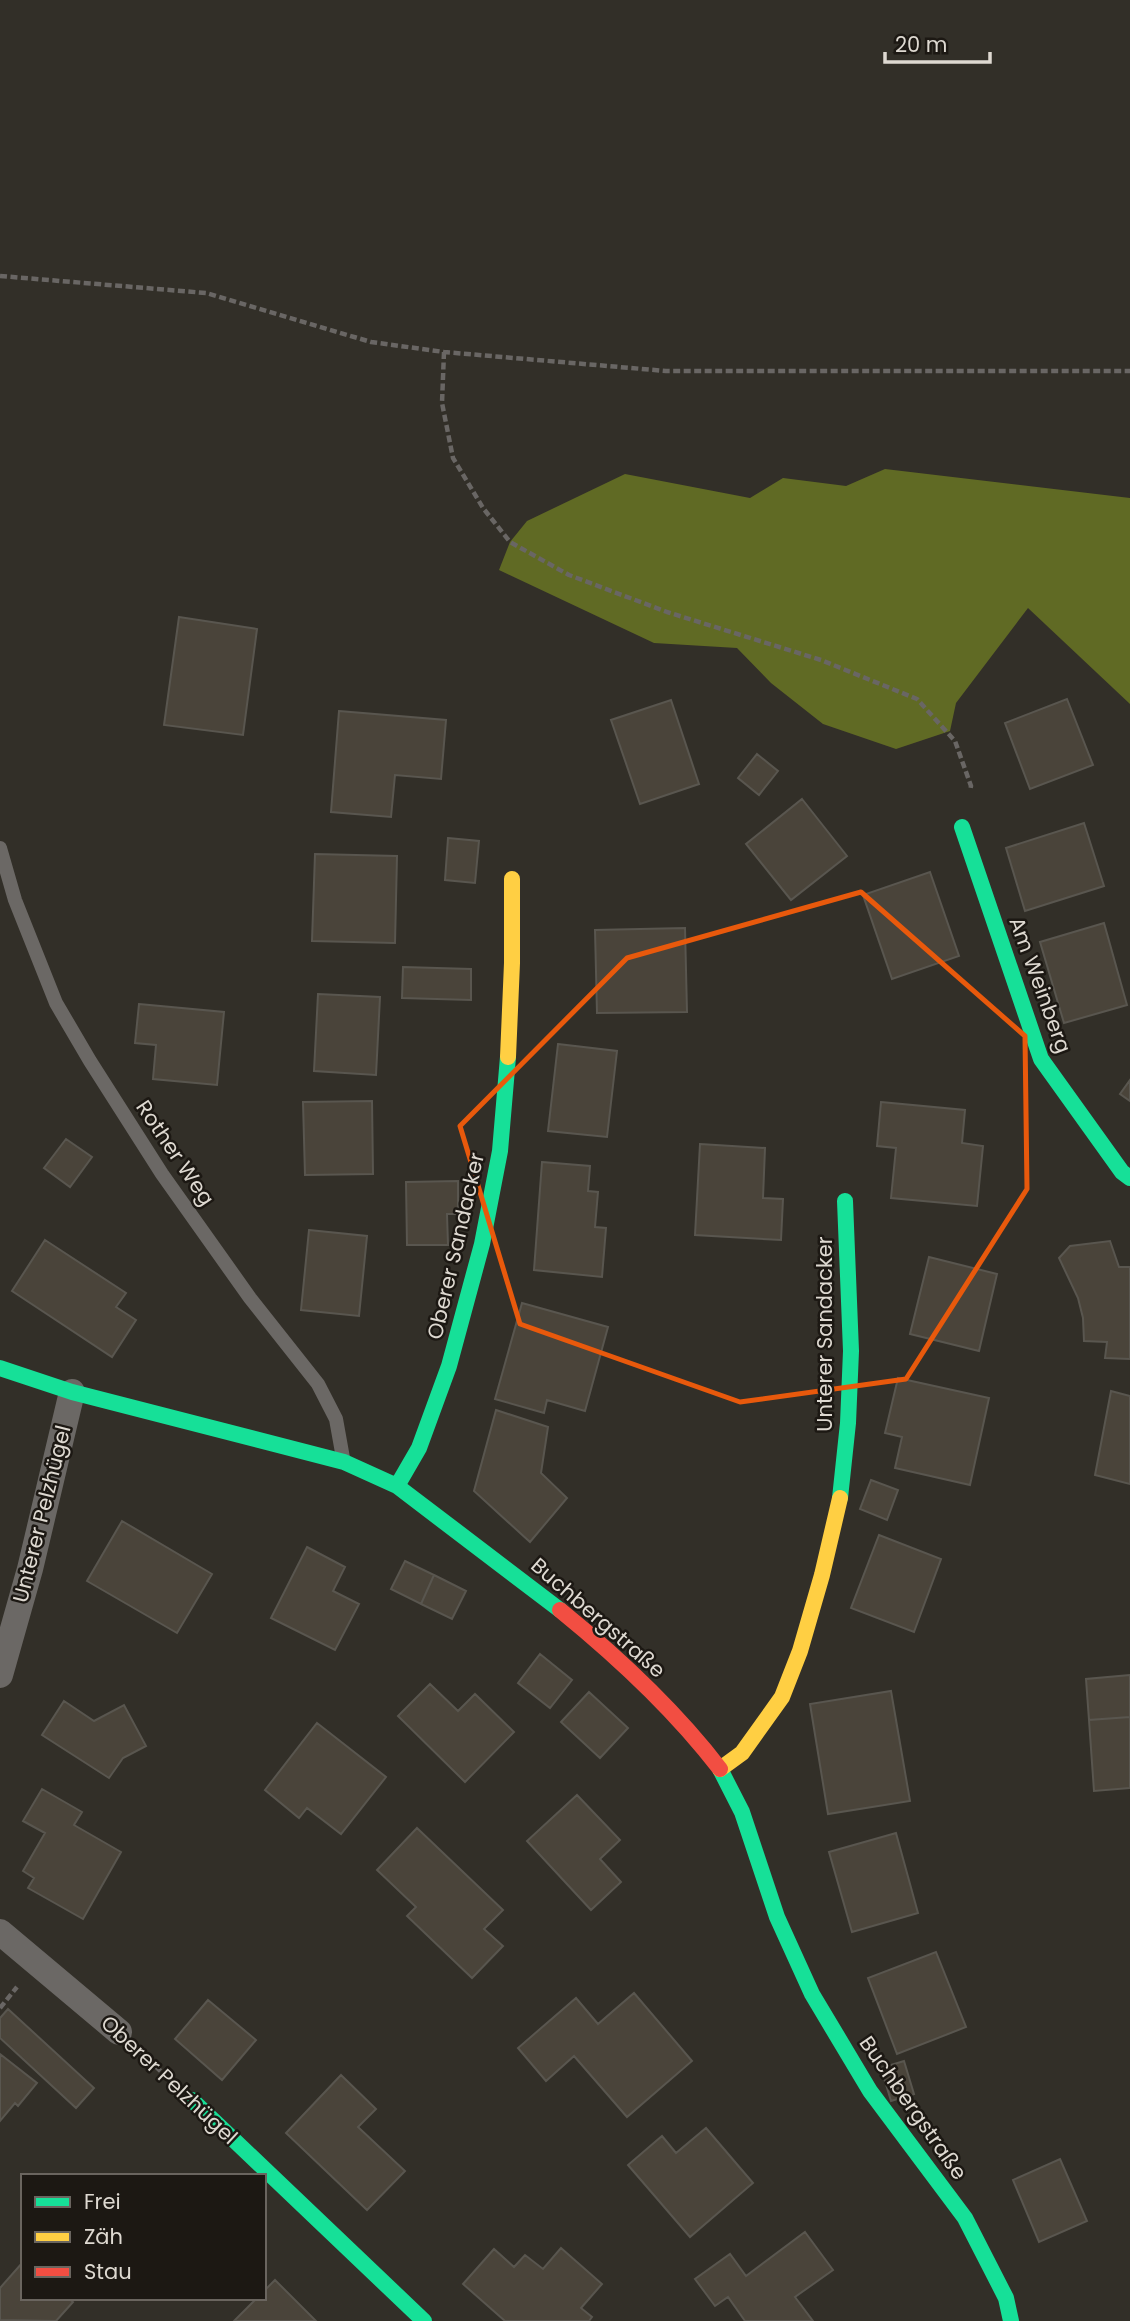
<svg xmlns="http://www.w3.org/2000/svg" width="1130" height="2321" viewBox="0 0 1130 2321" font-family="Poppins,sans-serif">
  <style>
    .forest { fill: #606a24 }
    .building { fill: #4a443a; stroke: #59564f; stroke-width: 2 }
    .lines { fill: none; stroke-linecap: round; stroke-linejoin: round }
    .path { stroke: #696664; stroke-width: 4.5; stroke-dasharray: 7 3.5; stroke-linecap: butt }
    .lane { stroke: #6b6865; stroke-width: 14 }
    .street { stroke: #6b6865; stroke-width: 26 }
    .fast { stroke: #16e098; stroke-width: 16 }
    .slow { stroke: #ffcf43; stroke-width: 16 }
    .jam { stroke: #f24e42; stroke-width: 16 }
    .marked { fill: none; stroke: #e8590c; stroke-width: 5; stroke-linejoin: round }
    .labels { text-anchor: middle; stroke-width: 5; stroke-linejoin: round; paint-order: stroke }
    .street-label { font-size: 21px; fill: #ded9d1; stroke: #1c1813 }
  </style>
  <rect width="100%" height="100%" fill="#322f28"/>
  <path class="forest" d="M885,469L1130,498V704L1028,608L956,703L950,731L896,749L823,724L771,683L737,648L654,643L499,570L510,542L527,521L625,474L750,498L783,478L846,486Z"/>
  <path class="building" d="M179,617L257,629L243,735L164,725Z
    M1067,699L1093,765L1030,789L1005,723Z
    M671,700L699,784L640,804L611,720Z
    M339,711L446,720L441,779L395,775L391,817L331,812Z
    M757,754L778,771L759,795L738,778Z
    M802,799L847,856L791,900L746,844Z
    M1084,823L1104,886L1025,911L1006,848Z
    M448,838L479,841L475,883L445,880Z
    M315,854L397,856L395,943L312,941Z
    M930,872L959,956L892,979L863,895Z
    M1104,923L1127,1005L1064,1023L1040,942Z
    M685,928L687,1012L597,1013L595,930Z
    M403,967L471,969V1000L402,998Z
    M318,994L380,997L376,1075L314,1071Z
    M139,1004L224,1012L217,1085L153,1079L156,1045L135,1043Z
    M558,1044L617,1051L607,1137L548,1131Z
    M1130,1080V1101L1120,1094Z
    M372,1101L373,1174L305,1175L303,1102Z
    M881,1102L965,1110L962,1143L983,1146L977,1206L891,1198L896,1148L877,1146Z
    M66,1139L92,1157L70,1187L44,1168Z
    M700,1144L765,1148L763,1198L783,1199L781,1240L695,1235Z
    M542,1162L590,1166L588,1191L598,1192L595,1227L606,1228L602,1277L534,1270Z
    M458,1181V1214H447L448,1245H407L406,1182Z
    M309,1230L367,1236L359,1316L301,1310Z
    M45,1240L126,1293L116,1307L136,1320L112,1357L12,1291Z
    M1110,1241L1119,1267H1130V1359L1105,1358L1107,1342L1084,1341L1083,1318L1078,1298L1059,1258L1070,1246Z
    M929,1257L997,1274L979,1351L910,1334Z
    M522,1303L608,1327L585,1411L547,1400L544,1413L495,1399Z
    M898,1378L989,1398L970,1485L895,1468L902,1437L885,1433Z
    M1111,1391L1130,1396V1484L1095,1475Z
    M496,1410L548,1427L541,1473L567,1498L530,1542L474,1491Z
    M871,1480L898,1490L887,1520L860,1509Z
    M122,1521L212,1574L177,1633L87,1581Z
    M879,1535L941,1559L914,1632L851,1608Z
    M307,1547L345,1567L333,1591L359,1604L335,1650L271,1618Z
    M405,1561L434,1575L421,1604L391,1589Z
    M434,1575L466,1591L452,1619L421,1604Z
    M540,1654L572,1680L550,1708L518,1683Z
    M1130,1675V1717L1089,1720L1086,1679Z
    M430,1684L458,1711L475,1694L514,1732L465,1782L398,1716Z
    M891,1691L910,1801L828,1814L810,1704Z
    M589,1692L628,1728L600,1758L561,1722Z
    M64,1701L94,1721L124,1705L146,1746L123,1758L109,1778L42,1735Z
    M1130,1717V1788L1094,1791L1089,1720Z
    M317,1723L386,1777L341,1834L307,1808L299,1818L265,1790Z
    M42,1789L82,1812L74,1825L121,1852L83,1919L28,1888L34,1878L23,1871L45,1833L23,1821Z
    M577,1795L620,1840L600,1859L621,1882L591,1910L527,1841Z
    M417,1828L503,1910L484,1929L503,1946L472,1978L407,1916L416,1907L377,1870Z
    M896,1833L918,1913L852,1932L829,1852Z
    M936,1952L966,2027L897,2054L868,1978Z
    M634,1993L692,2061L627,2117L574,2056L546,2081L518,2048L576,1998L598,2024Z
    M208,2000L256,2040L222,2080L175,2039Z
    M8,2009L94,2088L76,2108L0,2038V2018Z
    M0,2054L37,2083L18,2106L15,2103L0,2121Z
    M904,2061L914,2094L891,2101L881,2068Z
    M341,2075L376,2109L358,2127L405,2171L367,2210L286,2133Z
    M706,2128L753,2183L690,2237L628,2165L662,2136L676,2153Z
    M1060,2159L1087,2221L1039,2242L1013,2180Z
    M805,2232L833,2270L795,2297L813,2321H745L728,2297L715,2306L695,2279L730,2254L746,2276Z
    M561,2248L602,2284L581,2308L592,2317L589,2321H505L463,2284L494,2249L514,2267L525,2255L543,2269Z
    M23,2262V2298H68L73,2302L56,2321L0,2320V2288Z
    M275,2280L316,2321H234L257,2298H264V2291Z"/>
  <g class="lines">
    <path class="path" d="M0,276L206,293L371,342L444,352L666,371H1130
      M444,352L442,403L453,458L483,508L510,542L569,575L667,612L821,660L917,699L955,741L971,786L970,791
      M0,2008L17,1987
      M140,2052L167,2077"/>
    <path class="lane" d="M0,848L15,900L56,1003L90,1061L162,1174L250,1298L318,1384L336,1419L343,1458"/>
    <path class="street" d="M0,1675L30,1569L72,1392
      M0,1932L119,2032"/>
    <path class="fast" d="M962,827L1041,1059L1122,1172L1130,1178
      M0,1368L72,1392L344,1462L397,1486L560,1610
      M397,1486L419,1448L449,1366L482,1244L500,1151L508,1057
      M840,1498L848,1423L851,1351L845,1201
      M720,1769L742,1812L777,1917L812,1994L870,2091L965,2218L1006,2298L1011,2321
      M192,2100L424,2321"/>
    <path class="slow" d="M508,1057L512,963V879
      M720,1769L742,1753L782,1697L800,1651L822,1575L840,1498"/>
    <path class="jam" d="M560,1610C619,1658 674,1709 720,1769"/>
  </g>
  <path class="marked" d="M861,892L1025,1036L1027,1189L906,1379L740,1402L520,1324L460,1126L627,958Z"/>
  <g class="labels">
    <g class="street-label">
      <text transform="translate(1040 985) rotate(70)" y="7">Am Weinberg</text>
      <text transform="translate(175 1153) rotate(56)" y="7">Rother Weg</text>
      <text transform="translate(456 1246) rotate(-77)" y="7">Oberer Sandacker</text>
      <text transform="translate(825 1334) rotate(-90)" y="7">Unterer Sandacker</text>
      <text transform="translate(42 1514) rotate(-76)" y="7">Unterer Pelzhügel</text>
      <text transform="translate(598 1618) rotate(41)" y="7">Buchbergstraße</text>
      <text transform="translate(169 2080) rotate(43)" y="7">Oberer Pelzhügel</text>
      <text transform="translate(913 2108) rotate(55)" y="7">Buchbergstraße</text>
    </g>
  </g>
  <rect x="21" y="2174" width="245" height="126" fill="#1c1813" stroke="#6a655f" stroke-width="2"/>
  <rect x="35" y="2197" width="35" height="10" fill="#16e098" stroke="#6a655f" stroke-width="2"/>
  <text x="84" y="2209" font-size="21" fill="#ded9d1">Frei</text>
  <rect x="35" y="2232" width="35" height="10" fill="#ffcf43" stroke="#6a655f" stroke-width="2"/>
  <text x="84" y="2244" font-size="21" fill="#ded9d1">Zäh</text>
  <rect x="35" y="2267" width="35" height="10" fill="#f24e42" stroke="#6a655f" stroke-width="2"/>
  <text x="84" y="2279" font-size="21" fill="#ded9d1">Stau</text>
  <path d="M885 52v10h105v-10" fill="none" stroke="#ded9d1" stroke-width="3.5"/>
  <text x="895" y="52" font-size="21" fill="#ded9d1" stroke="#1c1813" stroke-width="5" paint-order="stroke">20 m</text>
</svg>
